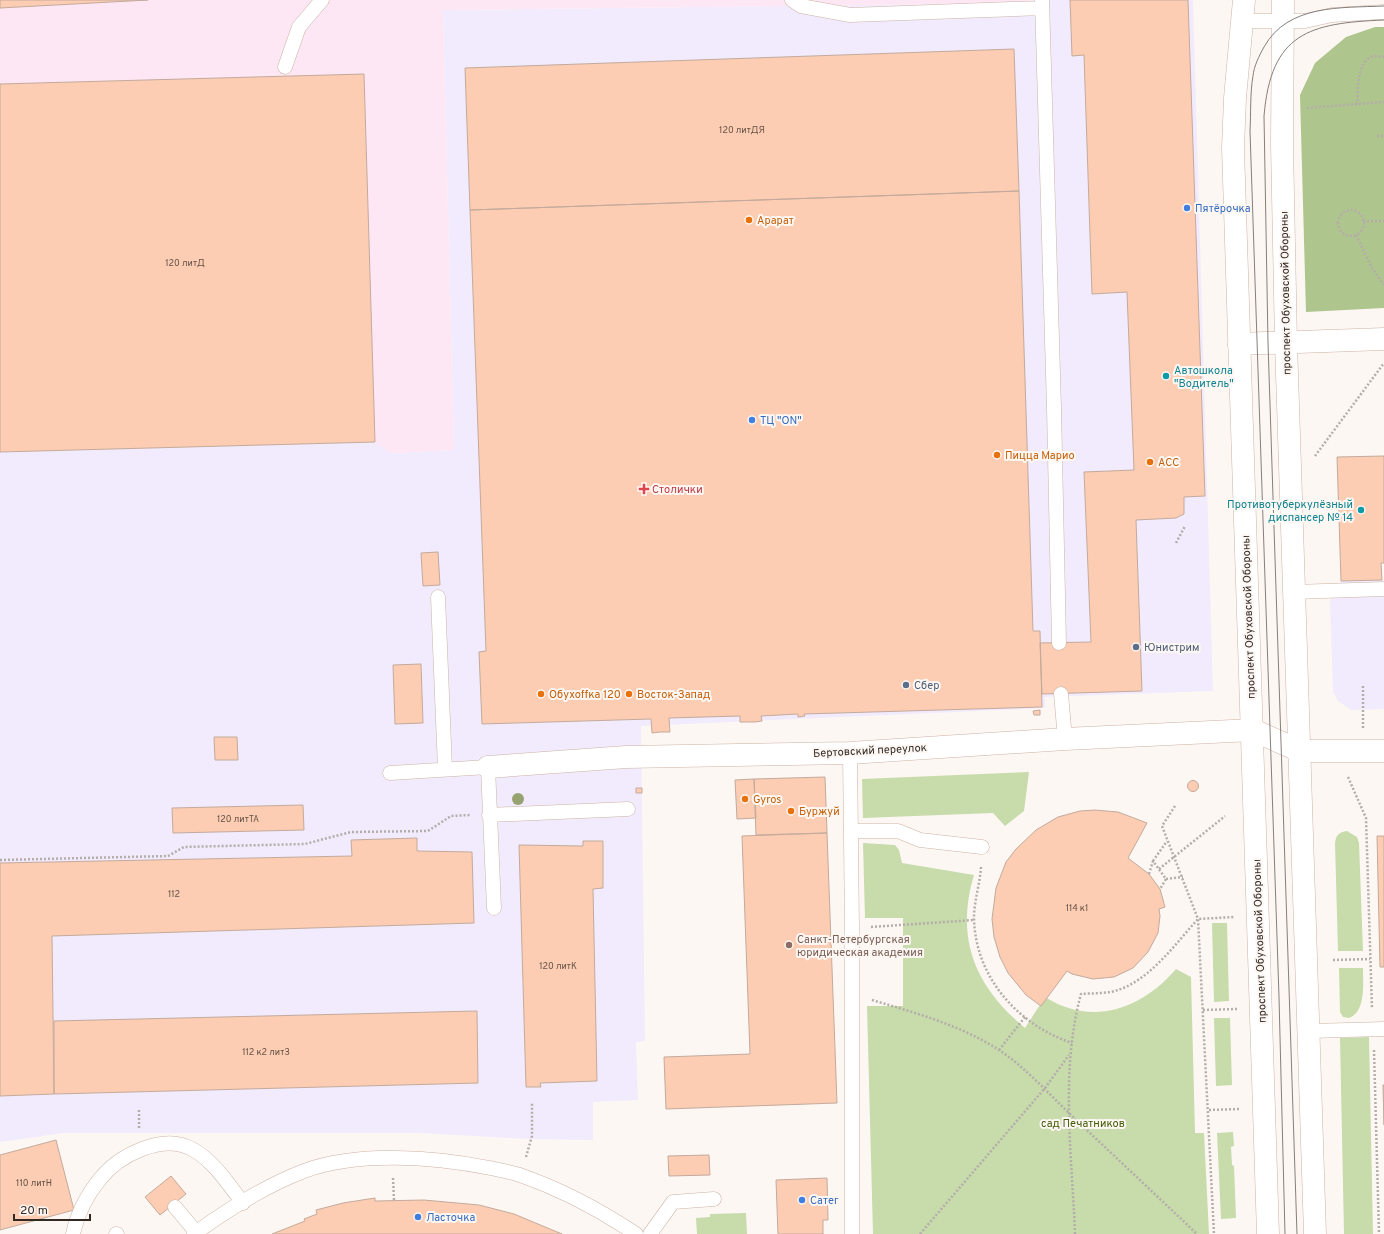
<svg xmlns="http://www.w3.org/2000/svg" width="1384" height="1234" viewBox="0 0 1384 1234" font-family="Overpass,sans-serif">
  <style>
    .commercial { fill: #f1ebfd }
    .industrial { fill: #fee7f4 }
    .green { fill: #c7dbab }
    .forest { fill: #aec58d }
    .building { fill: #fccdb2; stroke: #c3aa9c }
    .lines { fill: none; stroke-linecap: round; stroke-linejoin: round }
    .lane-casing { stroke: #ccb3a5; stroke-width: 15 }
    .street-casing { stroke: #ccb3a5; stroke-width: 23 }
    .primary-casing { stroke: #ccb3a5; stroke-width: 23 }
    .path { stroke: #b4ada9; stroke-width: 2.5; stroke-dasharray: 2 2; stroke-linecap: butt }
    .lane { stroke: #fff; stroke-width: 14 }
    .street { stroke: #fff; stroke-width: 22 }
    .primary { stroke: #fff; stroke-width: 22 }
    .tram { stroke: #867e79; stroke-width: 1 }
    .tree { fill: #97a271 }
    .shop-dot { fill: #3f7fe0; stroke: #fdf7f4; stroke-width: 1.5 }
    .food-dot { fill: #e8710a; stroke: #fdf7f4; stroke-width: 1.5 }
    .culture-dot { fill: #0f9aa8; stroke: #fdf7f4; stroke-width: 1.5 }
    .health-dot { fill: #e0444e; stroke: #fdf7f4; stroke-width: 1.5 }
    .service-dot { fill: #5c6f8a; stroke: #fdf7f4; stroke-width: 1.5 }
    .education-dot { fill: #8d6e63; stroke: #fdf7f4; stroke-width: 1.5 }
    .labels { text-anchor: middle; stroke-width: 4; stroke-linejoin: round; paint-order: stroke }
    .number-label { font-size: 9px; fill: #645247 }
    .shop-label { font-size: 11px; fill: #366cbe; stroke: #fdf7f4; text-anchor: start }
    .food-label { font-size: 11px; fill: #c56008; stroke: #fdf7f4; text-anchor: start }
    .street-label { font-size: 11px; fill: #322923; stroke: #fdf7f4 }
    .culture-label { font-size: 11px; fill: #0d838f; stroke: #fdf7f4; text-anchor: start }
    .health-label { font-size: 11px; fill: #be3a42; stroke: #fdf7f4; text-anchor: start }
    .service-label { font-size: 11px; fill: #4e5e75; stroke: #fdf7f4; text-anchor: start }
    .education-label { font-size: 11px; fill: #785e54; stroke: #fdf7f4; text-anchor: start }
    .park-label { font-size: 11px; fill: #435d06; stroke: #fdf7f4 }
  </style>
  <rect width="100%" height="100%" fill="#fdf7f4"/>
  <path class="commercial" d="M1032,0H1193L1213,691L1045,697V708L641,726L645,1041L636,1042L638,1100L593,1102V1140L528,1139L418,1133H64L0,1142V452L375,442L390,453L454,450L443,10L1031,3Z
    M1384,580V709L1351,710L1338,701L1333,692L1330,601L1341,581Z"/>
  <path class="industrial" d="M0,0H1032L1031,3L443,10L454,450L390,453L375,442L0,452Z"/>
  <path class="green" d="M1029,772L1024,811L1005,826L993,813L863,818L862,779Z
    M1347,831L1357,837L1359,843L1363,951H1338L1335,843C1336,835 1339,832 1347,831Z
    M863,843L895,845L899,850L902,863L974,875C955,939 975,986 1025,1028L1045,997C1092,1027 1142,1009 1176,969L1191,977L1195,1133H1204L1209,1234H873L867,1006H903V918H865Z
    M1212,923H1227L1229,1001L1214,1002Z
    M1339,968H1363C1363,983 1366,1012 1349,1018L1343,1017L1340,1012Z
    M1214,1018H1230L1232,1085L1216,1086Z
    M1369,1037L1373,1234H1344L1340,1038Z
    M1233,1132L1234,1146L1231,1147L1232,1165L1234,1166L1236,1218L1221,1219L1217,1133Z
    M746,1213L747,1234H697L696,1218L710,1217V1214Z"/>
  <path class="forest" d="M1375,27H1384V308L1306,312L1300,95L1315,63L1346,37Z"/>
  <path class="building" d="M0,0H148L0,8Z
    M1070,0H1188L1205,496L1184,497V514L1176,518L1136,520L1142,691L1042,694L1040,643L1091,642L1084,472L1134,470L1127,292L1092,294L1084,55L1072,56Z
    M1014,49L1019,191L470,210L465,68Z
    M364,74L375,442L0,452V84Z
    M1019,191L1033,631H1040L1042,707L804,714L805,716L798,717V714L761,716L762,721L755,722H740V716L669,718L670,732H660L652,733L651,719L482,724L479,652L486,651L470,210Z
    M1384,456V563H1381L1382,580L1341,581L1337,457Z
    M438,552L440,585L423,586L421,553Z
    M421,664L423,723L395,724L393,665Z
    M1040,710V715H1034L1033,711Z
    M214,737H237L238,760H215Z
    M825,777L827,833L756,835L754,779Z
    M754,779L756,818L737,819L735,780Z
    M1187.5 786a5.5 5.5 0 1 1 11 0a5.5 5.5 0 1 1-11 0Z
    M636,788H642V793H636Z
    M303,805L304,830L173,833L172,808Z
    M1095,810L1118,812L1147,823L1128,858L1149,874L1160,889L1165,907L1159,909L1160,916L1158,933L1148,952L1133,968L1114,977L1093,979L1072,974L1067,971L1041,1006L1026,995L1008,973L1000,957L994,937L992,919L996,888L1006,862L1016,849L1036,830L1058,817L1080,811Z
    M827,833L837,1103L666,1109L664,1057L750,1054L742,836Z
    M1377,836H1384V967H1380Z
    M417,838V851L472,852L474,923L52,936L54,1094L0,1096V863L352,856L351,840Z
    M583,841H603V888L593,889L597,1081L540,1083L541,1087H526L519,845L583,846Z
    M477,1011L478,1083L54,1094V1021Z
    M1383,1085H1384V1125Z
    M56,1140L74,1210L0,1230V1155Z
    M709,1155L710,1175L669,1176L668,1156Z
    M171,1176L186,1194L160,1215L145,1197Z
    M827,1178L828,1220H823V1234H778L776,1180Z
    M375,1198V1201L424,1200L479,1205L514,1214L562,1234H272L305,1221L304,1219L317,1214L316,1210L343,1203Z"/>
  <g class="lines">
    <g class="lane-casing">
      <path id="lane" d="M792,0L801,6L850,15L1042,8
        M1042,0L1054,408L1059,643
        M1242,21H1305L1332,15L1384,12
        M285,67L299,27L322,0
        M1294,592L1384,589
        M438,597L445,769
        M1061,694L1065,739
        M850,753L852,929V1234
        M390,773L488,767L494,908
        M489,815L628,809
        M851,831H898L920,840L982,847
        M1310,1031L1384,1029
        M175,1207L196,1232
        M73,1234C77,1215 87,1195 100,1179C119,1155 163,1133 192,1149C214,1161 228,1184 243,1203
        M116,1234H117
        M194,1234C227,1210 265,1186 304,1171C359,1151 434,1157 490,1168C500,1170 510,1172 520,1175C560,1189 600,1210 636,1234
        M650,1234L673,1202L714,1199"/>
    </g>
    <g class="street-casing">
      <path id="street" d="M1239,344L1384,339
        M488,767L626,757L850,753L1065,739L1253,730L1300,751H1384"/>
    </g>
    <g class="primary-casing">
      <path id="primary" d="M1244,0L1235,98L1233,148L1268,1234
        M1283,0L1282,145L1286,343L1315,1234"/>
    </g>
    <path class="path" d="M1357,105C1358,88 1356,49 1384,57
      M1307,108L1384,102
      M1377,136H1384
      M1338 223a13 13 0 1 1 26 0a13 13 0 1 1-26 0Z
      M1363,221H1384
      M1356,235L1372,268L1384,285
      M1315,456L1384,363
      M1176,543L1185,526
      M1363,686V728
      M1348,777L1366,818L1372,1009
      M1175,806L1162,826L1198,919L1214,1234
      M0,860L168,856L184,847L305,844L351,832L428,831L451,816L470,815
      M1153,861L1167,841
      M981,867C980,884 974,901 974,918C975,977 1018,1025 1072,1043
      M1159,869L1225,816
      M1149,874L1153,861L1166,879L1160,889
      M1166,879L1183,877
      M871,927L974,920
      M1333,960L1370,959
      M872,1000C916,1013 960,1025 999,1050C1026,1068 1048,1093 1071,1115C1113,1155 1155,1194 1197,1234
      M1203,1010L1237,1009
      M999,1050L1025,1017
      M1374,1050L1379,1234
      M139,1110V1130
      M1209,1110L1240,1109
      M526,1157L532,1136V1102
      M393,1178L394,1200
      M920,1234L1045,1088L1069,1055
      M1075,1234C1072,1155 1060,1071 1081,994C1092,993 1107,994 1118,990C1151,979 1175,944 1198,919L1234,917"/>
    <use href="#lane" class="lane"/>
    <use href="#street" class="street"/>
    <use href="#primary" class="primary"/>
    <path class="tram" d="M1285,1234L1279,997L1250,131C1251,113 1250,93 1253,76C1254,66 1259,56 1264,47C1288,4 1341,8 1384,6
      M1297,1234L1268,343L1264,116C1271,33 1309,23 1384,20"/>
  </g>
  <circle class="tree" cx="518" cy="799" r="6"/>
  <g class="shop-dot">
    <circle cx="1187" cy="208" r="4"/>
    <circle cx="752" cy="420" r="4"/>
    <circle cx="802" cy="1200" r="4"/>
    <circle cx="418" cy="1217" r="4"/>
  </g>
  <g class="food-dot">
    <circle cx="749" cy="220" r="4"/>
    <circle cx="997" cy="455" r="4"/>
    <circle cx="1150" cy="462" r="4"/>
    <circle cx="541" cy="694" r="4"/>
    <circle cx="629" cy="694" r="4"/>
    <circle cx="745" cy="799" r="4"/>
    <circle cx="791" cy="811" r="4"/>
  </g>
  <g class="culture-dot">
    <circle cx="1166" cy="376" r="4"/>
    <circle cx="1361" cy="510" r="4"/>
  </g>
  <path class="health-dot" d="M642 483h4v4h4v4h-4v4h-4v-4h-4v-4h4z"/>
  <g class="service-dot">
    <circle cx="1136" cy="647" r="4"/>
    <circle cx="906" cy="685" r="4"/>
  </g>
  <circle class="education-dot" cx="789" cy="945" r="4"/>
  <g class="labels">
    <g class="number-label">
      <text x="742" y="133">120 литДЯ</text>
      <text x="185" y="266">120 литД</text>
      <text x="238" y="822">120 литТА</text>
      <text x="174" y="897">112</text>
      <text x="1077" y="911">114 к1</text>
      <text x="558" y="969">120 литК</text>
      <text x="266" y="1055">112 к2 литЗ</text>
      <text x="34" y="1186">110 литН</text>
    </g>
    <g class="shop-label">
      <text x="1195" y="212">Пятёрочка</text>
      <text x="760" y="424">ТЦ "ON"</text>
      <text x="810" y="1204">Сатег</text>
      <text x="426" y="1221">Ласточка</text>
    </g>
    <g class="food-label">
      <text x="757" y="224">Арарат</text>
      <text x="1005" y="459">Пицца Марио</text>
      <text x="1158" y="466">АСС</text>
      <text x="549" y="698">Обухоffка 120</text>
      <text x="637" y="698">Восток-Запад</text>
      <text x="753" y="803">Gyros</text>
      <text x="799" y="815">Буржуй</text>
    </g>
    <g class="street-label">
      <text transform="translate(1285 293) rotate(-91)" y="4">проспект Обуховской Обороны</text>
      <text transform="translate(1248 617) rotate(-92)" y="4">проспект Обуховской Обороны</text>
      <text transform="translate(870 750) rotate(-3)" y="4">Бертовский переулок</text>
      <text transform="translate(1259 941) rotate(-92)" y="4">проспект Обуховской Обороны</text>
    </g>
    <g class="culture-label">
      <text x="1174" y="374">Автошкола<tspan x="1174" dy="13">"Водитель"</tspan></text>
      <text x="1353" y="508" text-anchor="end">Противотуберкулёзный<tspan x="1353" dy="13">диспансер № 14</tspan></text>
    </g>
    <g class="health-label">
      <text x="652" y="493">Столички</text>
    </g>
    <g class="service-label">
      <text x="1144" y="651">Юнистрим</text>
      <text x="914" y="689">Сбер</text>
    </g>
    <g class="education-label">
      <text x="797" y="943">Санкт-Петербургская<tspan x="797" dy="13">юридическая академия</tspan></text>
    </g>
    <g class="park-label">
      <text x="1083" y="1127">сад Печатников</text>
    </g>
  </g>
  <path d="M14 1214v6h76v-6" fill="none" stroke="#322923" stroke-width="2"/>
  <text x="20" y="1214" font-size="12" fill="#322923" stroke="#fdf7f4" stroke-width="3" paint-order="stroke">20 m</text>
</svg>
